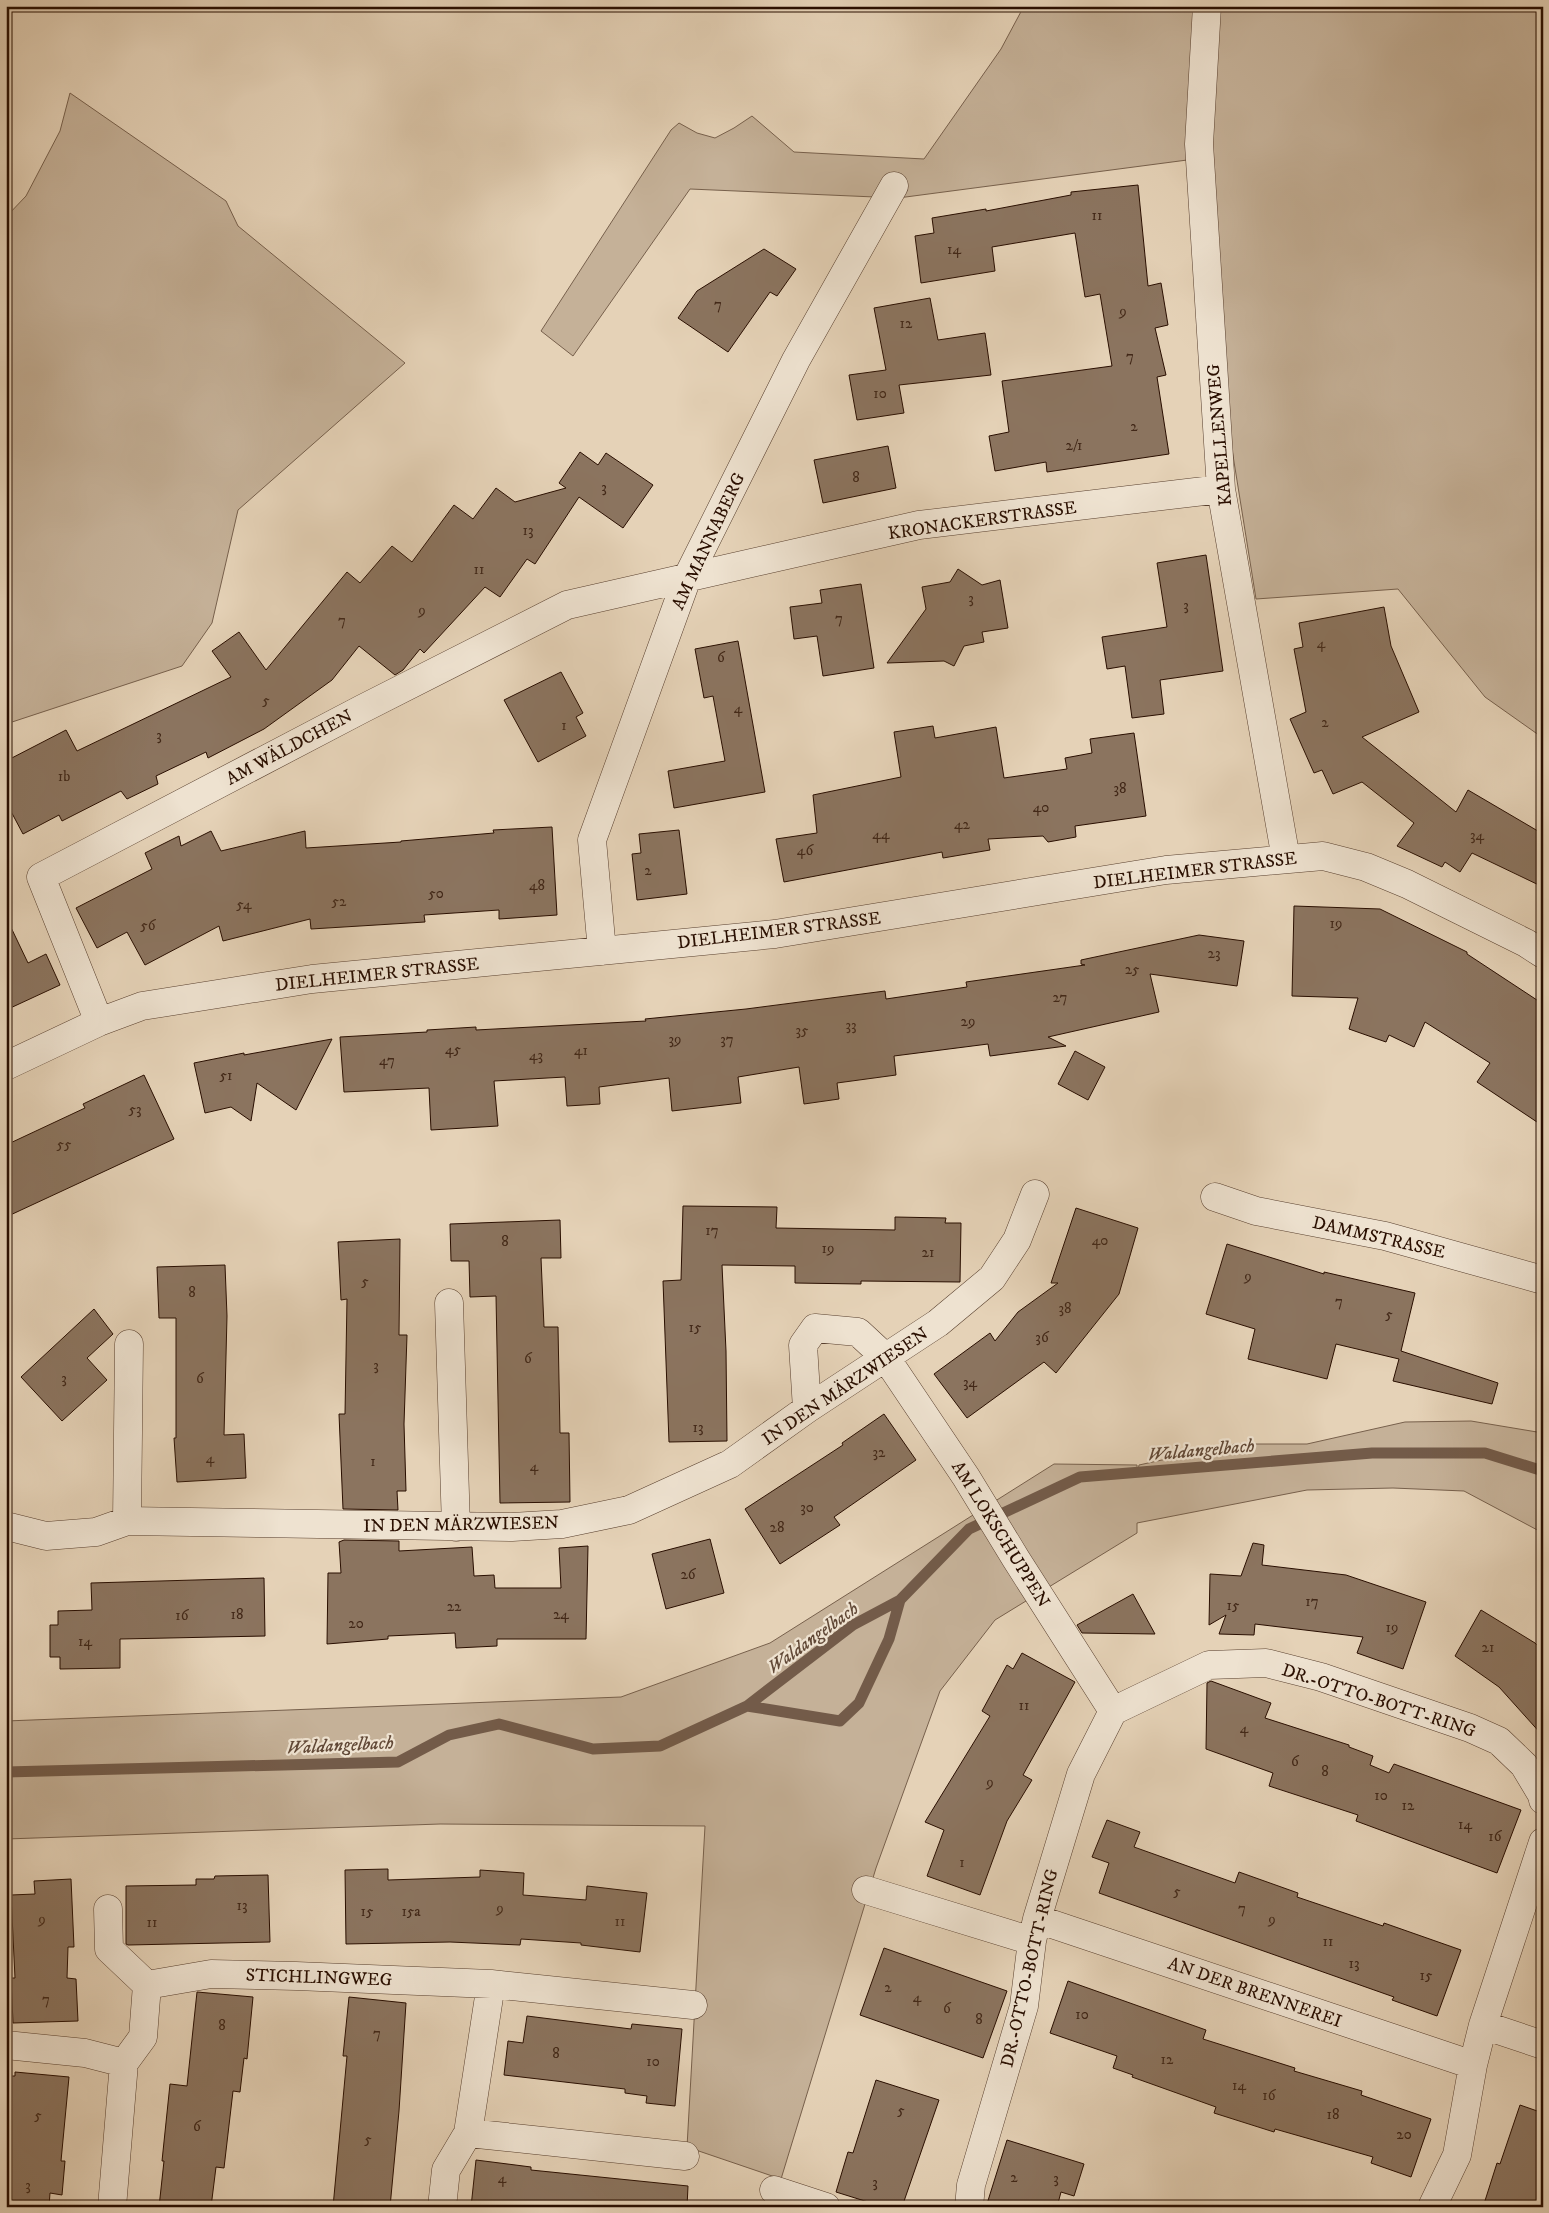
<svg xmlns="http://www.w3.org/2000/svg" width="1549" height="2213" viewBox="0 0 1549 2213" font-family="'IM FELL DW Pica',serif">
  <style>
    .green { fill: #c5b198; stroke: #77604c }
    .lines { fill: none; stroke-linecap: round; stroke-linejoin: round }
    .stream { stroke: #735b49; stroke-width: 11 }
    .building { fill: #8b745f; stroke: #290e00 }
    .minor-casing { stroke: #583f2e; stroke-width: 29 }
    .minor { stroke: #eee2d0; stroke-width: 28 }
    .labels { text-anchor: middle; stroke-width: 4.5; stroke-linejoin: round; paint-order: stroke }
    .number-label { font-size: 15px; fill: #422818 }
    .street-label { font-size: 18px; fill: #290e00; stroke: #eee2d0 }
    .water-label { font-size: 19px; font-style: italic; fill: #614836; stroke: #eee2d0 }
  </style>
  <rect width="100%" height="100%" fill="#e5d2b7"/>
  <filter id="stains"><feTurbulence type="fractalNoise" baseFrequency=".004" numOctaves="4"/><feColorMatrix values="0 0 0 0 .2 0 0 0 0 .09 0 0 0 0 .02 0 0 0 .5 -.17"/></filter>
  <radialGradient id="worn" r=".72"><stop offset=".6" stop-color="#630" stop-opacity="0"/><stop offset="1" stop-color="#630" stop-opacity=".3"/></radialGradient>
  <path class="green" d="M1024,6H1543V738L1485,697L1398,589L1256,599L1231,443L1210,157L898,198L690,189L573,356L541,331L671,130L679,123L697,133L715,138L734,128L752,116L794,152L924,159L1001,49Z
    M70,93L226,201L238,226L405,363L238,510L212,623L182,666L6,724V217L26,196L60,131Z
    M1471,1421L1543,1433V1533L1464,1491L1393,1488L1307,1490L1137,1523V1533L995,1620L940,1691L876,1868L781,2179L687,2147L705,1826L440,1824L6,1839V1721L621,1697L770,1643L1054,1464L1137,1465V1476L1139,1465L1235,1444H1307L1405,1422Z"/>
  <g class="lines">
    <path class="stream" d="M747,1706L840,1721L859,1703L889,1639L900,1600
      M6,1772L398,1762L449,1735L499,1724L593,1749L660,1746L747,1706L853,1625L900,1600L969,1529L1080,1477L1372,1453H1485L1543,1471"/>
  </g>
  <path class="building" d="M1138,185L1148,286L1161,283L1168,325L1155,328L1166,375L1157,377L1169,454L1047,472L1046,462L995,471L989,436L1009,432L1002,381L1112,366L1100,294L1085,297L1075,233L992,247L995,271L921,283L915,236L934,233L932,218L986,209V211L1071,195V192Z
    M764,249L796,269L777,296L770,292L728,352L678,318L697,291Z
    M930,298L938,340L985,333L991,375L899,385L904,413L857,420L849,375L886,370L874,308Z
    M888,446L896,488L823,503L814,460Z
    M580,452L598,465L606,453L653,485L623,528L579,497L535,564L527,559L500,597L485,587L424,653L420,649L403,670L395,675L359,646L332,680L264,729L208,758L206,752L156,776L158,784L127,799L121,791L62,821L59,815L23,834L6,802V761L66,730L77,751L231,677L212,651L239,632L266,670L347,572L360,583L392,546L412,562L454,505L473,519L496,488L515,502L566,488L559,483Z
    M1206,555L1223,671L1160,680L1164,714L1132,718L1125,666L1107,669L1102,637L1167,627L1157,563Z
    M958,569L982,585L1000,580L1008,628L982,632L984,642L964,646L954,666L944,661L887,663L926,609L922,587L950,582Z
    M861,584L874,668L823,676L817,636L794,639L790,607L822,603L820,590Z
    M1384,607L1391,646L1419,712L1362,737L1456,812L1468,790L1543,834V887L1472,853L1460,872L1445,862L1442,867L1397,846L1414,823L1362,782L1333,794L1322,770L1314,773L1290,719L1306,712L1294,649L1303,647L1299,623Z
    M738,641L765,792L674,808L668,771L725,761L713,696L704,698L695,649Z
    M561,672L583,713L576,717L586,736L538,762L504,700Z
    M933,726L935,738L996,727L1004,778L1067,769L1065,758L1092,753L1090,739L1134,733L1146,816L1075,826L1076,837L1048,842L1043,836L988,839L990,850L943,858L942,852L784,882L776,839L817,833L813,795L901,777L894,732Z
    M552,827L557,915L499,919V910L424,915L425,922L311,929L310,919L223,941L219,926L145,965L127,932L97,948L76,908L152,869L145,853L179,836L181,846L211,831L221,851L305,831L306,848L401,842V841L494,833L493,830Z
    M679,830L687,894L637,900L632,854L641,853L639,834Z
    M1294,906L1380,909L1467,952V954L1543,1004V1126L1477,1082L1490,1063L1425,1022L1414,1047L1389,1035L1386,1042L1349,1029L1358,998L1292,996Z
    M6,917L28,963L46,954L60,985L6,1010Z
    M1199,935L1244,941L1237,986L1150,974L1159,1012L1048,1037L1066,1046L990,1056L988,1044L894,1056L896,1075L837,1083L839,1099L804,1104L799,1067L738,1077L741,1103L672,1111L669,1078L599,1087L600,1104L567,1106L565,1077L494,1081L498,1126L431,1130L429,1088L344,1092L340,1037L427,1032V1030L476,1027V1030L646,1021L645,1019L746,1009L885,991L886,999L967,987L966,982L1085,965L1081,964V960Z
    M332,1039L296,1110L257,1083L251,1121L231,1107L205,1113L194,1063L244,1053V1055Z
    M1075,1051L1105,1067L1088,1100L1058,1084Z
    M144,1075L174,1139L6,1217V1145L85,1108L83,1104Z
    M683,1206L777,1207L776,1228L895,1230V1217L946,1218L945,1223H961L960,1282L861,1281V1284L795,1283V1266L722,1265L726,1351L727,1441L669,1442L663,1281L681,1280Z
    M1076,1208L1138,1228L1119,1294L1056,1373L1044,1362L967,1418L934,1374L990,1333L995,1341L1018,1312L1058,1283H1051Z
    M560,1220L561,1258H541L544,1327H558L560,1433H569L570,1502L500,1503L496,1296L470,1297L469,1261H451L450,1224Z
    M400,1239L399,1335H407L404,1424L406,1491H397L398,1510L343,1509L339,1414H345L347,1299L341,1300L338,1242Z
    M1227,1244L1324,1274V1272L1415,1293L1401,1351L1498,1383L1492,1404L1393,1381L1399,1359L1336,1344L1327,1379L1248,1359L1255,1329L1206,1314Z
    M225,1265L227,1316L224,1435L244,1434L246,1478L177,1482L174,1438H176V1318H159L157,1267Z
    M94,1309L113,1334L87,1358L107,1380L62,1421L21,1377Z
    M884,1414L916,1460L834,1517L840,1525L780,1564L745,1509L843,1445L842,1443Z
    M710,1539L724,1593L666,1609L652,1554Z
    M344,1540L399,1541V1551L472,1547L474,1576L494,1575L495,1588H561L559,1548L588,1546L586,1639H497V1646L456,1648L455,1633L388,1636V1639L327,1644L328,1573H341L339,1542Z
    M1253,1543L1264,1545L1262,1565L1346,1575L1426,1602L1403,1669L1357,1653L1363,1637L1255,1624L1254,1635L1219,1634L1226,1615L1209,1625L1210,1574L1241,1576Z
    M264,1578L265,1636L120,1639V1668L60,1669V1657H50V1625H58V1611L92,1610L91,1583Z
    M1133,1594L1155,1634L1082,1633L1077,1625Z
    M1481,1610L1535,1643L1543,1651V1736L1499,1687L1455,1656Z
    M1022,1653L1075,1682L1023,1775L1032,1780L1007,1821L980,1895L927,1876L944,1830L925,1822L990,1716L982,1711L1007,1665L1013,1669Z
    M1211,1681L1271,1703L1265,1718L1349,1745V1747L1373,1756L1370,1765L1389,1773L1394,1764L1521,1810L1497,1873L1356,1821L1358,1815L1269,1786L1273,1773L1206,1749L1207,1683Z
    M1107,1820L1140,1832L1134,1847L1235,1883L1239,1872L1298,1893L1297,1897L1383,1926L1384,1923L1461,1950L1437,2016L1392,2000L1394,1997L1099,1893L1109,1863L1092,1857Z
    M388,1869V1880L480,1877V1870L524,1873L523,1895L586,1900L587,1886L647,1893L640,1952L581,1945V1943L521,1939L520,1945L450,1942L346,1944L345,1870Z
    M268,1875L270,1942L128,1945L126,1944V1886L196,1885V1879H214L215,1876Z
    M71,1879L74,1947H68L67,1978L76,1979L78,2021L13,2023L11,1978H15L11,1895L35,1894L34,1881Z
    M884,1948L1007,1991L983,2058L860,2015Z
    M1068,1981L1206,2030L1203,2039L1295,2068L1294,2071L1362,2091L1361,2095L1431,2119L1411,2177L1371,2163L1373,2157L1275,2129L1274,2132L1214,2113L1216,2107L1132,2077L1133,2075L1113,2068L1117,2056L1050,2033Z
    M197,1992L253,1997L247,2059L244,2058L240,2092L233,2091L224,2168L216,2167L211,2207H159L164,2161H162L170,2084L187,2086Z
    M349,1997L406,2003L399,2111L390,2207H333L347,2056H343Z
    M527,2016L631,2029L632,2024L682,2029L675,2106L646,2103L647,2096L625,2093V2089L504,2075L508,2041L523,2043Z
    M15,2072L69,2077L61,2161H65L62,2195L50,2193L49,2207H6V2076H15Z
    M876,2080L939,2100L902,2207H884L836,2192L848,2152L853,2153Z
    M1520,2105L1543,2113V2207H1483L1497,2163L1500,2164Z
    M1007,2140L1084,2164L1074,2196L1061,2192L1057,2207H986Z
    M476,2160L531,2167V2170L688,2186L687,2207H471Z"/>
  <g class="lines">
    <g class="minor-casing">
      <path id="minor" d="M1207,6L1199,144L1221,489L1286,859
        M602,951L592,840L687,578L796,360L894,186
        M99,1022L41,877L362,709L567,605L919,525L1221,489
        M6,1066L99,1022L142,1006L312,979L775,934L1166,870L1323,856L1366,867L1407,884L1526,943L1543,954
        M1215,1197L1256,1211L1385,1236L1543,1280
        M449,1303L456,1527
        M807,1409L803,1345L815,1328L858,1332L886,1358L966,1477L1016,1559L1113,1711
        M127,1521L129,1344
        M6,1526L46,1536L96,1532L127,1521L512,1527L562,1524L629,1510L730,1464L807,1409L938,1323L992,1278L1017,1240L1035,1194
        M866,1890L1032,1941
        M108,1909L109,1949L147,1985
        M1037,1919L1473,2065
        M147,1985L211,1974L296,1976L491,1984L693,2005
        M1483,2025L1543,2045
        M6,2045L85,2053L124,2063
        M468,2133L685,2156
        M774,2190L826,2207
        M112,2207L124,2063L143,2037L147,1985
        M442,2207L446,2170L468,2133L491,1984
        M969,2207L971,2185L1024,2006L1032,1941L1037,1919L1081,1774L1113,1711L1209,1665L1266,1663L1321,1677L1470,1728L1499,1741L1524,1765L1542,1795L1543,1800
        M1432,2207L1457,2155L1473,2065L1483,2025L1543,1842"/>
    </g>
    <use href="#minor" class="minor"/>
  </g>
  <g class="labels">
    <g class="number-label">
      <text x="1097" y="220">11</text>
      <text x="954" y="254">14</text>
      <text x="718" y="309">7</text>
      <text x="1123" y="316">9</text>
      <text x="906" y="328">12</text>
      <text x="1130" y="361">7</text>
      <text x="880" y="398">10</text>
      <text x="1134" y="431">2</text>
      <text x="1074" y="450">2/1</text>
      <text x="856" y="482">8</text>
      <text x="604" y="492">3</text>
      <text x="528" y="535">13</text>
      <text x="479" y="574">11</text>
      <text x="971" y="603">3</text>
      <text x="1186" y="610">3</text>
      <text x="422" y="615">9</text>
      <text x="839" y="623">7</text>
      <text x="342" y="625">7</text>
      <text x="1321" y="648">4</text>
      <text x="721" y="662">6</text>
      <text x="266" y="705">5</text>
      <text x="738" y="713">4</text>
      <text x="1325" y="727">2</text>
      <text x="564" y="730">1</text>
      <text x="159" y="740">3</text>
      <text x="64" y="781">1b</text>
      <text x="1120" y="793">38</text>
      <text x="1041" y="812">40</text>
      <text x="962" y="829">42</text>
      <text x="881" y="839">44</text>
      <text x="1477" y="840">34</text>
      <text x="805" y="855">46</text>
      <text x="648" y="875">2</text>
      <text x="537" y="890">48</text>
      <text x="436" y="898">50</text>
      <text x="339" y="906">52</text>
      <text x="244" y="909">54</text>
      <text x="1336" y="928">19</text>
      <text x="148" y="930">56</text>
      <text x="1214" y="958">23</text>
      <text x="1132" y="974">25</text>
      <text x="1060" y="1002">27</text>
      <text x="968" y="1026">29</text>
      <text x="851" y="1030">33</text>
      <text x="802" y="1035">35</text>
      <text x="675" y="1044">39</text>
      <text x="727" y="1044">37</text>
      <text x="453" y="1054">45</text>
      <text x="581" y="1055">41</text>
      <text x="536" y="1060">43</text>
      <text x="387" y="1065">47</text>
      <text x="226" y="1080">51</text>
      <text x="135" y="1114">53</text>
      <text x="64" y="1149">55</text>
      <text x="712" y="1235">17</text>
      <text x="1100" y="1245">40</text>
      <text x="505" y="1246">8</text>
      <text x="828" y="1253">19</text>
      <text x="928" y="1257">21</text>
      <text x="1248" y="1281">9</text>
      <text x="365" y="1286">5</text>
      <text x="192" y="1297">8</text>
      <text x="1339" y="1306">7</text>
      <text x="1065" y="1313">38</text>
      <text x="1389" y="1319">5</text>
      <text x="695" y="1332">15</text>
      <text x="1042" y="1342">36</text>
      <text x="528" y="1363">6</text>
      <text x="376" y="1370">3</text>
      <text x="64" y="1383">3</text>
      <text x="200" y="1383">6</text>
      <text x="970" y="1387">34</text>
      <text x="698" y="1432">13</text>
      <text x="879" y="1457">32</text>
      <text x="210" y="1463">4</text>
      <text x="373" y="1466">1</text>
      <text x="534" y="1471">4</text>
      <text x="807" y="1512">30</text>
      <text x="777" y="1532">28</text>
      <text x="688" y="1579">26</text>
      <text x="1312" y="1606">17</text>
      <text x="1233" y="1610">15</text>
      <text x="454" y="1611">22</text>
      <text x="237" y="1619">18</text>
      <text x="561" y="1619">24</text>
      <text x="182" y="1620">16</text>
      <text x="356" y="1628">20</text>
      <text x="1392" y="1632">19</text>
      <text x="85" y="1646">14</text>
      <text x="1488" y="1652">21</text>
      <text x="1024" y="1710">11</text>
      <text x="1244" y="1733">4</text>
      <text x="1295" y="1766">6</text>
      <text x="1325" y="1776">8</text>
      <text x="990" y="1787">9</text>
      <text x="1381" y="1800">10</text>
      <text x="1408" y="1810">12</text>
      <text x="1465" y="1829">14</text>
      <text x="1495" y="1841">16</text>
      <text x="962" y="1867">1</text>
      <text x="1177" y="1896">5</text>
      <text x="242" y="1910">13</text>
      <text x="500" y="1913">9</text>
      <text x="1242" y="1913">7</text>
      <text x="367" y="1916">15</text>
      <text x="411" y="1916">15a</text>
      <text x="42" y="1924">9</text>
      <text x="1272" y="1924">9</text>
      <text x="620" y="1926">11</text>
      <text x="152" y="1927">11</text>
      <text x="1328" y="1946">11</text>
      <text x="1354" y="1968">13</text>
      <text x="1426" y="1980">15</text>
      <text x="888" y="1992">2</text>
      <text x="917" y="2002">4</text>
      <text x="46" y="2004">7</text>
      <text x="947" y="2013">6</text>
      <text x="1082" y="2019">10</text>
      <text x="979" y="2024">8</text>
      <text x="222" y="2030">8</text>
      <text x="377" y="2038">7</text>
      <text x="556" y="2058">8</text>
      <text x="1167" y="2064">12</text>
      <text x="653" y="2066">10</text>
      <text x="1239" y="2090">14</text>
      <text x="1269" y="2100">16</text>
      <text x="901" y="2115">5</text>
      <text x="1333" y="2119">18</text>
      <text x="38" y="2120">5</text>
      <text x="197" y="2131">6</text>
      <text x="1404" y="2139">20</text>
      <text x="368" y="2144">5</text>
      <text x="1014" y="2182">2</text>
      <text x="502" y="2183">4</text>
      <text x="1056" y="2183">3</text>
      <text x="875" y="2187">3</text>
      <text x="28" y="2190">3</text>
    </g>
    <g class="street-label">
      <text transform="translate(1219 435) rotate(-95)" y="6">KAPELLENWEG</text>
      <text transform="translate(982 520) rotate(-8)" y="6">KRONACKERSTRASSE</text>
      <text transform="translate(708 541) rotate(-65)" y="6">AM MANNABERG</text>
      <text transform="translate(289 747) rotate(-28)" y="6">AM WÄLDCHEN</text>
      <text transform="translate(1195 870) rotate(-7)" y="6">DIELHEIMER STRASSE</text>
      <text transform="translate(779 930) rotate(-7)" y="6">DIELHEIMER STRASSE</text>
      <text transform="translate(377 974) rotate(-6)" y="6">DIELHEIMER STRASSE</text>
      <text transform="translate(1379 1237) rotate(13)" y="6">DAMMSTRASSE</text>
      <text transform="translate(845 1386) rotate(-34)" y="6">IN DEN MÄRZWIESEN</text>
      <text transform="translate(461 1524) rotate(-1)" y="6">IN DEN MÄRZWIESEN</text>
      <text transform="translate(1001 1534) rotate(58)" y="6">AM LOKSCHUPPEN</text>
      <text transform="translate(1379 1700) rotate(18)" y="6">DR.-OTTO-BOTT-RING</text>
      <text transform="translate(1029 1968) rotate(-77)" y="6">DR.-OTTO-BOTT-RING</text>
      <text transform="translate(319 1977) rotate(2)" y="6">STICHLINGWEG</text>
      <text transform="translate(1255 1992) rotate(19)" y="6">AN DER BRENNEREI</text>
    </g>
    <g class="water-label">
      <text transform="translate(1201 1449) rotate(-5)" y="7">Waldangelbach</text>
      <text transform="translate(812 1637) rotate(-36)" y="7">Waldangelbach</text>
      <text transform="translate(340 1744) rotate(-3)" y="7">Waldangelbach</text>
    </g>
  </g>
  <rect width="1549" height="2213" fill="none" stroke="#e5d2b7" stroke-width="25"/>
  <rect x="8" y="8" width="1534" height="2198" fill="none" stroke="#290e00" stroke-width="2.5"/>
  <rect x="12" y="12" width="1524" height="2188" fill="none" stroke="#290e00"/>
  <rect width="100%" height="100%" filter="url(#stains)"/>
  <rect width="100%" height="100%" fill="url(#worn)"/>
</svg>
